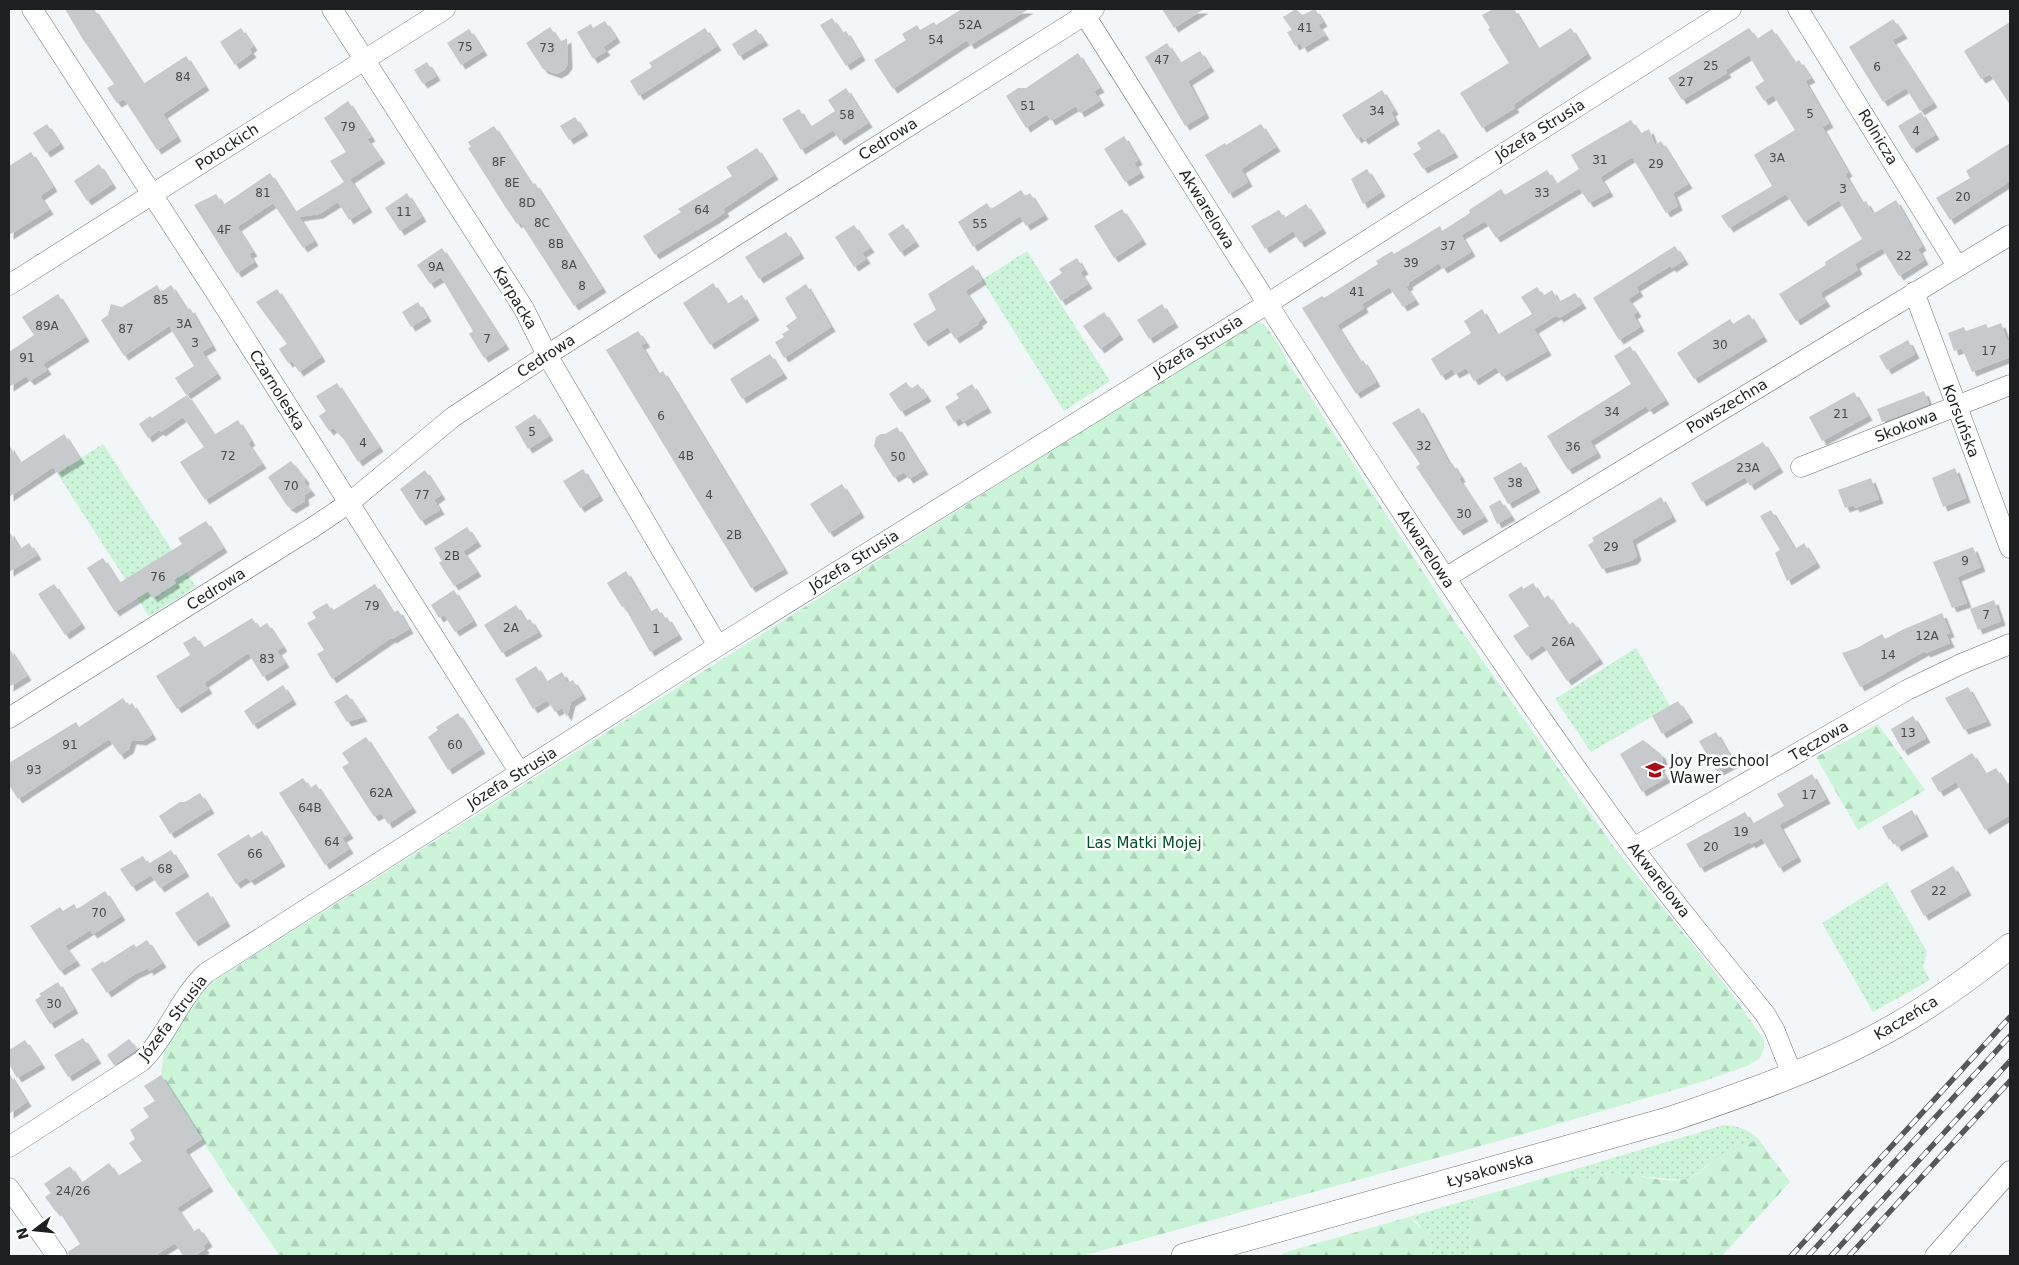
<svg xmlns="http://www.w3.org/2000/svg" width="2019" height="1265" viewBox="0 0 2019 1265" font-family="'DejaVu Sans',sans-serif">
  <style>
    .green { fill: url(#green-dots) }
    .forest { fill: url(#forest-firs) }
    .building { fill: #c7c9cd; filter: url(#shadow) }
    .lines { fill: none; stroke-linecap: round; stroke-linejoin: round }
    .minor-casing { stroke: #6f7375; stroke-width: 21 }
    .tertiary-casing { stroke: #6f7375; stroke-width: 26 }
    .minor { stroke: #fff; stroke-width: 20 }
    .tertiary { stroke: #fff; stroke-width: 25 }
    .rail-casing { stroke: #555758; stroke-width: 5.5 }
    .rail { stroke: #fff; stroke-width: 4; stroke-dasharray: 11; stroke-linecap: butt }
    .labels { text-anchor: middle; stroke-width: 5; stroke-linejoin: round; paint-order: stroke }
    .number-label { font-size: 12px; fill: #484a4b }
    .street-label { font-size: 15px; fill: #1d1f20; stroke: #fff }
    .poi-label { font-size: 15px; fill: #1d1f20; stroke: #fff; text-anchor: start }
    .park-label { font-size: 15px; fill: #004f2b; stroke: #fff }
  </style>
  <defs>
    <pattern id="green-dots" width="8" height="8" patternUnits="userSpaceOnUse" patternTransform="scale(1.25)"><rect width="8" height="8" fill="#cbf4d8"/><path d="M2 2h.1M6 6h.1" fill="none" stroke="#aed1b9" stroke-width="1.8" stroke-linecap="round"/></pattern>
    <pattern id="forest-firs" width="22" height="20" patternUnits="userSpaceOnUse" patternTransform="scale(1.25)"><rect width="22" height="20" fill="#cbf4d8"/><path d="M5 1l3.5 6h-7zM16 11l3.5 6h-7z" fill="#aed1b9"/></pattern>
    <filter id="shadow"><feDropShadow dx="4.5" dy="4.5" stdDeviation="0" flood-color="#0004"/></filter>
  </defs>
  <rect width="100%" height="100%" fill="#f2f6f8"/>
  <path class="green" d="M1027,251L1110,381L1064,411L982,280Z
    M103,444L196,587L149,616L57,473Z
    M1636,648L1670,706L1591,752L1555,699Z
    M1887,882L1927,952L1923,967L1930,980L1873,1012L1822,923Z
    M1724,1125C1738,1126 1749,1129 1759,1140C1744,1144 1729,1150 1716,1159C1704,1167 1698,1175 1684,1180L1606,1173L1584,1180L1575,1179L1566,1172Z
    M1475,1198C1466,1217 1472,1236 1470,1256H1432L1431,1243L1417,1222L1409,1217Z"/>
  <path class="forest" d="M1255,322L1264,324L1280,346L1286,359L1456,623L1614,847L1726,986L1755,1027L1764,1040V1048L1760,1058L1747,1066L1701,1082L1520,1135L1082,1256H280L231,1185L161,1075L164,1049L200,994L217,979Z
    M1878,724L1925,790L1858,830L1816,757Z
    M1759,1140L1790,1182L1722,1256H1470C1472,1236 1466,1217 1475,1198L1566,1172C1582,1185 1586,1177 1604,1174C1629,1170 1661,1185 1685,1179C1699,1176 1706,1166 1717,1158C1729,1149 1743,1144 1759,1140Z
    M1409,1217L1428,1235L1431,1243L1432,1256H1282L1283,1253Z"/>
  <path class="building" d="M65,9H94L143,84L186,56L205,86L163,114L177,137L157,150L124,99L117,103L112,96L107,88L114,84L82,38Z
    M962,9H1029L970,45L967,40L893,89L874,60L906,40L902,34L917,25L920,30L934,22L936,25Z
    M1162,9H1204L1174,28Z
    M1296,9L1302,15L1315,9L1323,22L1318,25L1325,35L1303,48L1300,43L1295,46L1287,32L1292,30L1283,17Z
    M1493,9H1514L1538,49L1571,28L1587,54L1513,105L1515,108L1482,128L1460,93L1509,63L1488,29L1490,28L1482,15Z
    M832,18L842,33L846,31L861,56L846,66L820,25Z
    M1893,19L1903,34L1892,40L1933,103L1920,111L1906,88L1883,102L1849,47Z
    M605,21L616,38L603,47L606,51L593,59L577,32L591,24L593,28Z
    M2010,22V105L1990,74L1981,79L1964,51Z
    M550,27L560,42L567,38L568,64L564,70L557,74L543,69L526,43Z
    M241,28L253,46L249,49L252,53L235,65L220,42Z
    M705,28L717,46L639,96L630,81L652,67L649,63Z
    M1749,28L1757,39L1772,29L1795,63L1799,60L1811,78L1805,81L1829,123L1822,127L1848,172L1845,174L1862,203L1866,201L1873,214L1896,200L1922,246L1918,249L1924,260L1899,276L1882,248L1855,264L1858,270L1820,293L1826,302L1796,321L1779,294L1826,265L1825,262L1862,239L1839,200L1804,222L1786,194L1729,228L1721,216L1772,186L1754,155L1795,130L1773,95L1764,101L1755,87L1764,81L1749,55L1725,70L1727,73L1682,100L1668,78Z
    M469,29L483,51L461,65L447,43Z
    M756,29L764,41L739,56L732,44Z
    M1167,43L1180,63L1200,51L1210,67L1188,81L1205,114L1185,126L1145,57Z
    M1078,53L1100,88L1094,91L1100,101L1080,113L1076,106L1051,121L1047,114L1026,128L1006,96L1018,88H1026Z
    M427,62L436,76L423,84L414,70Z
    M846,88L868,123L840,141L833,130L801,150L782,119L799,109L810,127L835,111L828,100Z
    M1382,90L1394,110L1391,112L1395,120L1364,140L1361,136L1357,139L1342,115Z
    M348,101L371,137L367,139L381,159L350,179L368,208L349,220L338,202L319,214L299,217L314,241L303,248L273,203L237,227L253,252L249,254L254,262L237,273L194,205L216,194L223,205L270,173L295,212L344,182L330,161L346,152L324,118Z
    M1921,112L1935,135L1912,149L1898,126Z
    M575,117L584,131L569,140L560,126Z
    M1631,120L1640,134L1649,129L1655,145L1661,141L1688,184L1673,193L1678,206L1666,213L1632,157L1600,177L1609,192L1589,203L1579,188L1496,238L1485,221L1461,235L1471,252L1443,269L1439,263L1408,283L1409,285L1406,287L1415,300L1403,307L1389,287L1362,304L1364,308L1337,325L1360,362L1363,360L1376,382L1356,394L1302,308L1322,296L1324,298L1378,264L1376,261L1392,251L1394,254L1440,226L1442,231L1470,213L1469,210L1501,189L1505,195L1547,170L1556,184L1579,169L1571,155Z
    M47,124L60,144L46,153L33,133Z
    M1261,124L1276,147L1241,169L1248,182L1229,194L1205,155L1225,143L1226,145Z
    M494,126L532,185L535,183L602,288L574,306L520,222L517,224L506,208L468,148L471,147L468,142Z
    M1439,129L1454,153L1423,169L1413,154L1421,149L1417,143Z
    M1124,136L1138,160L1134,163L1140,173L1125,182L1104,149Z
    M2010,143V181L1950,220L1936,198L1970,178L1966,171Z
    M757,148L774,175L723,209L725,212L715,219L655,255L643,236L681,212L678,209L732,176L726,167Z
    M31,152L53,187L40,196L49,210L9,235V166Z
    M99,164L112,184L87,201L74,181Z
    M1367,169L1381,192L1363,204L1351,179Z
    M1021,190L1025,196L1030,193L1044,215L1026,226L1020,216L973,247L958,222L987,203L991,209Z
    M407,193L422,217L400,231L385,208Z
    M1306,204L1322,229L1300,243L1293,231L1265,249L1251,226L1279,210L1284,218Z
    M1122,209L1142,240L1114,258L1094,226Z
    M903,224L915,242L900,252L888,234Z
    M854,225L870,248L862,253L866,259L854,267L835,237Z
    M786,232L800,254L759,279L745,257Z
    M1675,246L1684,260L1672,268L1670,266L1636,287L1639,292L1628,299L1637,312L1633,315L1640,327L1619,340L1593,298Z
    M442,248L505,345L484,358L469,334L473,331L441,277L430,284L417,265Z
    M1077,258L1084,270L1080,272L1088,284L1061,301L1049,282L1062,273L1059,269Z
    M973,265L982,280L965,291L983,318L978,322L979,324L955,339L948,327L924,342L913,324L936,310L928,294Z
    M713,283L727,304L742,295L755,316L710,345L683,303Z
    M806,284L831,327L784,358L775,342L784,337L782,334L789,330L786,326L797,318L785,298Z
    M157,285L161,292L171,285L187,310L190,308L212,346L202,352L217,374L186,395L175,378L194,366L169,326L124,356L101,320L108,315L111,304L122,307Z
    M1537,287L1543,296L1552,290L1559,302L1575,293L1582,304L1559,318L1557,315L1534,329L1547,351L1502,377L1496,367L1474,381L1466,368L1455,374L1452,369L1441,376L1431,359L1471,333L1464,321L1482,309L1497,335L1532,314L1521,297Z
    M277,289L321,357L299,372L292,361L288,363L279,349L287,344L256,302Z
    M58,294L85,337L43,364L47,370L30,381L26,376L9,387V352L34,335L22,317Z
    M418,302L427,317L411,327L402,312Z
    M1162,304L1174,323L1149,339L1137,320Z
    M1104,312L1119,335L1100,349L1083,326Z
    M1749,314L1763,337L1694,379L1677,353L1730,319L1733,324Z
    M2001,323L2007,341L2010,340V357L1972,372L1962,348L1954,351L1948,333L1964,327L1966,331L1986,324L1988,328Z
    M638,331L646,343L641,345L658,374L663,371L784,569L751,588L606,350Z
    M1908,340L1915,354L1887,370L1879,356Z
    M1630,346L1665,400L1649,410L1646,406L1590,441L1597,453L1568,470L1547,436L1631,384L1614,356Z
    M770,354L783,374L742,399L730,379Z
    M906,382L911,389L918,384L927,397L901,412L889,394Z
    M337,383L379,447L358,462L343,438L333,428L329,431L319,416L326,411L316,396Z
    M972,384L987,408L963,422L960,418L954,422L945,407L959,398L956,394Z
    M1924,391L1929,404L1882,422L1877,409Z
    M1854,392L1868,416L1822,441L1809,417Z
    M187,395L214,435L238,420L251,441L248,443L262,464L205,500L180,462L204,447L183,417L161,432L159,430L148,438L139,424L150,416L152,418Z
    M1419,408L1450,465L1452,463L1461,477L1459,479L1484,517L1459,531L1416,467L1420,464L1392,423Z
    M535,414L549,436L528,449L515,427Z
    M897,427L924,470L909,479L904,472L894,478L874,446L876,437L881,434H885Z
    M64,434L80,459L57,473L53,467L9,497V445L20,463Z
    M1763,442L1779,468L1750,486L1745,477L1702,502L1691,483Z
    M291,461L305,479L304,482L311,491L304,495L305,501L292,509L287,506L268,477Z
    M1521,462L1536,488L1508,504L1493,478Z
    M1955,468L1966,498L1943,507L1932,478Z
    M583,469L599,496L580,508L563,481Z
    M425,470L441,495L434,500L440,510L421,521L400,489Z
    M1871,478L1879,499L1855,508L1854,505L1845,508L1838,490Z
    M842,484L860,513L829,533L810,504Z
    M1661,497L1672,517L1632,540L1637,556L1633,560L1602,569L1588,545L1594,541L1592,538Z
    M1500,500L1511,516L1497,524L1489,506Z
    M1771,510L1795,549L1804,543L1816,563L1787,581L1775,553L1780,550L1760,516Z
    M206,521L223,548L174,580L176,583L153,598L148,591L115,612L87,568L103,558L119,583L182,544L178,538Z
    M467,527L477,542L463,551L477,572L454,586L439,563L442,561L434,548Z
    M9,531L20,549L29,543L37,555L9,572Z
    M1973,547L1981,567L1957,577L1967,603L1952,608L1933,562Z
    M626,571L650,612L657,608L664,619L667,617L678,635L650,652L624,606L622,607L607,583Z
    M1533,583L1543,599L1548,595L1568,625L1573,622L1599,659L1567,681L1543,645L1527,656L1513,636L1529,626L1508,595L1522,586L1523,589Z
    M54,584L81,624L65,635L38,594Z
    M375,584L393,613L398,610L409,629L392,639L391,638L332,679L317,654L324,650L307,623L316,618L312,612L327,603L332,611Z
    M454,590L473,621L455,632L444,615L439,618L431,605Z
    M1994,600L2001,621L1978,630L1970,609Z
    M516,605L526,621L530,619L538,632L502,653L484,625Z
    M1942,613L1950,633L1946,634L1950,643L1926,653L1925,651L1860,687L1842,653L1857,648L1882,634L1885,639L1902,630Z
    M252,618L259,628L267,623L283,647L277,651L285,663L263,677L248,653L204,683L208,689L177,709L156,676L190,655L183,643L195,636L203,648Z
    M9,648L27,676L9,687Z
    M536,666L546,682L562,672L568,683L573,680L582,695L571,702L567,717L562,708L555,712L547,700L533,709L515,679Z
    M283,685L292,700L253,725L244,711Z
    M1968,687L1987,721L1964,730L1945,698Z
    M347,694L363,717L347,722L334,702Z
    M123,698L128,706L132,703L152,735L142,741L132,740L129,749L120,755L109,739L18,799L9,785V763L76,722L79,727Z
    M1678,701L1689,718L1662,734L1652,716Z
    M458,713L481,749L448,770L428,737L438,730L436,727Z
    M1913,716L1926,738L1903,751L1891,729Z
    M1716,732L1734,763L1717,772L1699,741Z
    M366,737L412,808L388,824L381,813L374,817L342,767L349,763L342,753Z
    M1643,740L1661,754L1663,760L1660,768L1666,778L1642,792L1620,754Z
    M1972,753L1985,774L1996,768L2006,784L2010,783V815L1985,830L1956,782L1939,792L1931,778Z
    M1812,774L1826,799L1779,825L1797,857L1779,868L1762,838L1751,844L1750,842L1700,868L1686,844L1745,812L1752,824L1784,806L1777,794Z
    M303,778L310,788L316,784L349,834L342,838L349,849L325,865L279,793Z
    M200,793L210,809L170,834L159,816L180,802H185Z
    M1912,810L1924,832L1897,847L1892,838L1889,840L1882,827Z
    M262,831L281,862L250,881L247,877L236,884L217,854L249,834L251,838Z
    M171,850L185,872L160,888L151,875L132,887L120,869L143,856L148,864Z
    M1953,866L1967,891L1924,916L1910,891Z
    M105,891L121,916L93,934L90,930L65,946L76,961L60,971L30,926L60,907L63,911L74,904L77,909Z
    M208,892L226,922L194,942L175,913Z
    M147,940L162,963L149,971L148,968L135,974L107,993L91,969L103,961L104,963L134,944L136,947Z
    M58,982L74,1009L50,1024L35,1000L41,996L39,994Z
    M83,1038L97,1059L68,1077L54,1055Z
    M129,1039L137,1049L114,1065L107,1055Z
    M25,1040L41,1064L17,1078L9,1064V1050Z
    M9,1073L27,1102L9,1114Z
    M161,1075L202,1139L185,1150L209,1187L177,1208L193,1232L199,1228L208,1242L203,1246L205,1249L194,1256H183L175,1243L154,1256H69L68,1252L80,1244L58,1210L56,1212L45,1197L51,1193L44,1184L70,1166L81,1183L109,1163L118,1176L142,1161L129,1143L135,1139L130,1130L149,1117L143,1108L155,1101L144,1086Z"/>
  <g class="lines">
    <g class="minor-casing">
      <path id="minor" d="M32,9L218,296L520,773
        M332,9L524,309L547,355L718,646
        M1081,9C1260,291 1435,576 1632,846C1674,904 1720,958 1765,1014L1774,1029L1792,1074
        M1798,9L1957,266
        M9,285L445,9
        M1914,292L2010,548
        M1801,467L2010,385
        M1445,578L2010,235
        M9,718L315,526L349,503L453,417L547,355L1094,9
        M1633,848L1907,690L1961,664L2010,644
        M9,1147L142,1061C168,1035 179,998 206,973L718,646L1267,304L1731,9
        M9,1188L57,1256
        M1935,1256L2010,1171"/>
    </g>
    <g class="tertiary-casing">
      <path id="tertiary" d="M1184,1256L1671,1119C1747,1093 1826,1066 1895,1026C1935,1003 1974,975 2010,946"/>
    </g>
    <use href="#minor" class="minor"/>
    <use href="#tertiary" class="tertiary"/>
    <g class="rail-casing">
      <path id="rail" d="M1791,1256L2010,1017
        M1808,1256L2010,1036
        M1831,1256L2010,1061
        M1849,1256L2010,1081"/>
    </g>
    <use href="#rail" class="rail"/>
  </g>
  <defs>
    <g id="school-bare" transform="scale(1.5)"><path d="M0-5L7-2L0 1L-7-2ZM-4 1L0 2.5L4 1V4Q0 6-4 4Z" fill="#a50f17" stroke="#fff" stroke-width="2.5" paint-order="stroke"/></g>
  </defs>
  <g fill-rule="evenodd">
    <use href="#school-bare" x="1655" y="770"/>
  </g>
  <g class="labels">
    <g class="number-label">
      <text x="970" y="29">52A</text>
      <text x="1305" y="32">41</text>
      <text x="936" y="44">54</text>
      <text x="465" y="51">75</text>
      <text x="547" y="52">73</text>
      <text x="1162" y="64">47</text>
      <text x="1711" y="70">25</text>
      <text x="1877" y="71">6</text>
      <text x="183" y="81">84</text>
      <text x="1686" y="86">27</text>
      <text x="1028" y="110">51</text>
      <text x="1377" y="115">34</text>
      <text x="1810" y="118">5</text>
      <text x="847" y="119">58</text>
      <text x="348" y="131">79</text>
      <text x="1916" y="135">4</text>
      <text x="1777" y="162">3A</text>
      <text x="1600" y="164">31</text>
      <text x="499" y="166">8F</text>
      <text x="1656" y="168">29</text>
      <text x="512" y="187">8E</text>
      <text x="1843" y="193">3</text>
      <text x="263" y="197">81</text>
      <text x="1542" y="197">33</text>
      <text x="1963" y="201">20</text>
      <text x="527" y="207">8D</text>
      <text x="702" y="214">64</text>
      <text x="404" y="216">11</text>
      <text x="542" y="227">8C</text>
      <text x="980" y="228">55</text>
      <text x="224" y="234">4F</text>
      <text x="556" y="248">8B</text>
      <text x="1448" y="250">37</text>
      <text x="1904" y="260">22</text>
      <text x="1411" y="267">39</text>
      <text x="569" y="269">8A</text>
      <text x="436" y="271">9A</text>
      <text x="582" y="290">8</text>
      <text x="1357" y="296">41</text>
      <text x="161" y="304">85</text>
      <text x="184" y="328">3A</text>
      <text x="47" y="330">89A</text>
      <text x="126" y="333">87</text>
      <text x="487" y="343">7</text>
      <text x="195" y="347">3</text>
      <text x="1720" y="349">30</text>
      <text x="1989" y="355">17</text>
      <text x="27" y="362">91</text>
      <text x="1612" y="416">34</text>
      <text x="1841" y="418">21</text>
      <text x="661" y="420">6</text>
      <text x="532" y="436">5</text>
      <text x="363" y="447">4</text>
      <text x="1424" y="450">32</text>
      <text x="1573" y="451">36</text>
      <text x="228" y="460">72</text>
      <text x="686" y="460">4B</text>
      <text x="898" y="461">50</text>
      <text x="1748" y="472">23A</text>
      <text x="1515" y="487">38</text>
      <text x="291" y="490">70</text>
      <text x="422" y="499">77</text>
      <text x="709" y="499">4</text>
      <text x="1464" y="518">30</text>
      <text x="734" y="539">2B</text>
      <text x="1611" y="551">29</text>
      <text x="452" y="560">2B</text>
      <text x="1965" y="565">9</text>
      <text x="158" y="581">76</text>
      <text x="372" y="610">79</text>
      <text x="1986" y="619">7</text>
      <text x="511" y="632">2A</text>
      <text x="656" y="633">1</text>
      <text x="1927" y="640">12A</text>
      <text x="1563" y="646">26A</text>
      <text x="1888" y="659">14</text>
      <text x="267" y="663">83</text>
      <text x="1908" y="737">13</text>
      <text x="70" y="749">91</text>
      <text x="455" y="749">60</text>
      <text x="34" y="774">93</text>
      <text x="381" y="797">62A</text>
      <text x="1809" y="799">17</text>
      <text x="310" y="812">64B</text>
      <text x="1741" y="836">19</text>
      <text x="332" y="846">64</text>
      <text x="1711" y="851">20</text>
      <text x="255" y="858">66</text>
      <text x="165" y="873">68</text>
      <text x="1939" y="895">22</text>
      <text x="99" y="917">70</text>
      <text x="54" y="1008">30</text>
      <text x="73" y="1195">24/26</text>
    </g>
    <g class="street-label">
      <text transform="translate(1540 130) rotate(-32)" y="5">Józefa Strusia</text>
      <text transform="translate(1878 137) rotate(59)" y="5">Rolnicza</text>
      <text transform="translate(888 139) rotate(-32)" y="5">Cedrowa</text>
      <text transform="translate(227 147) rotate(-33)" y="5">Potockich</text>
      <text transform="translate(1207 209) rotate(58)" y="5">Akwarelowa</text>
      <text transform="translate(515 298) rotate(59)" y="5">Karpacka</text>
      <text transform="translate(1198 346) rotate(-32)" y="5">Józefa Strusia</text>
      <text transform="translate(546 356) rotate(-33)" y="5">Cedrowa</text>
      <text transform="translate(277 390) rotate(58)" y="5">Czarnoleska</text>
      <text transform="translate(1727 406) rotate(-31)" y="5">Powszechna</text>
      <text transform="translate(1961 421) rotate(69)" y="5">Korsuńska</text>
      <text transform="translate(1906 426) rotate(-21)" y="5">Skokowa</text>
      <text transform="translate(1426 549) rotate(57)" y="5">Akwarelowa</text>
      <text transform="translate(854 561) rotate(-32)" y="5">Józefa Strusia</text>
      <text transform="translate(216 589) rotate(-32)" y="5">Cedrowa</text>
      <text transform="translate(1819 741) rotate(-30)" y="5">Tęczowa</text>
      <text transform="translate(512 778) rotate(-32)" y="5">Józefa Strusia</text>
      <text transform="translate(1659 880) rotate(52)" y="5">Akwarelowa</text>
      <text transform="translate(173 1018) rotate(-53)" y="5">Józefa Strusia</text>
      <text transform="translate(1906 1018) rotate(-31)" y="5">Kaczeńca</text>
      <text transform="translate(1490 1170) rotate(-16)" y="5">Łysakowska</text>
    </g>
    <g class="poi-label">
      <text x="1670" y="766">Joy Preschool<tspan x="1670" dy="17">Wawer</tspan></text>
    </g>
    <g class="park-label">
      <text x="1144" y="848">Las Matki Mojej</text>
    </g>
  </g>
  <rect width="2019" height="1265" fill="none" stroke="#1d1f20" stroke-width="20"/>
  <g transform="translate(35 1230) rotate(254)" stroke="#ffffff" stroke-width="4" paint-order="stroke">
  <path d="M0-4L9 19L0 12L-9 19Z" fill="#1d1f20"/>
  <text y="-8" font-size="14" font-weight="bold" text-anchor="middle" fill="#1d1f20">N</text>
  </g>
</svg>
